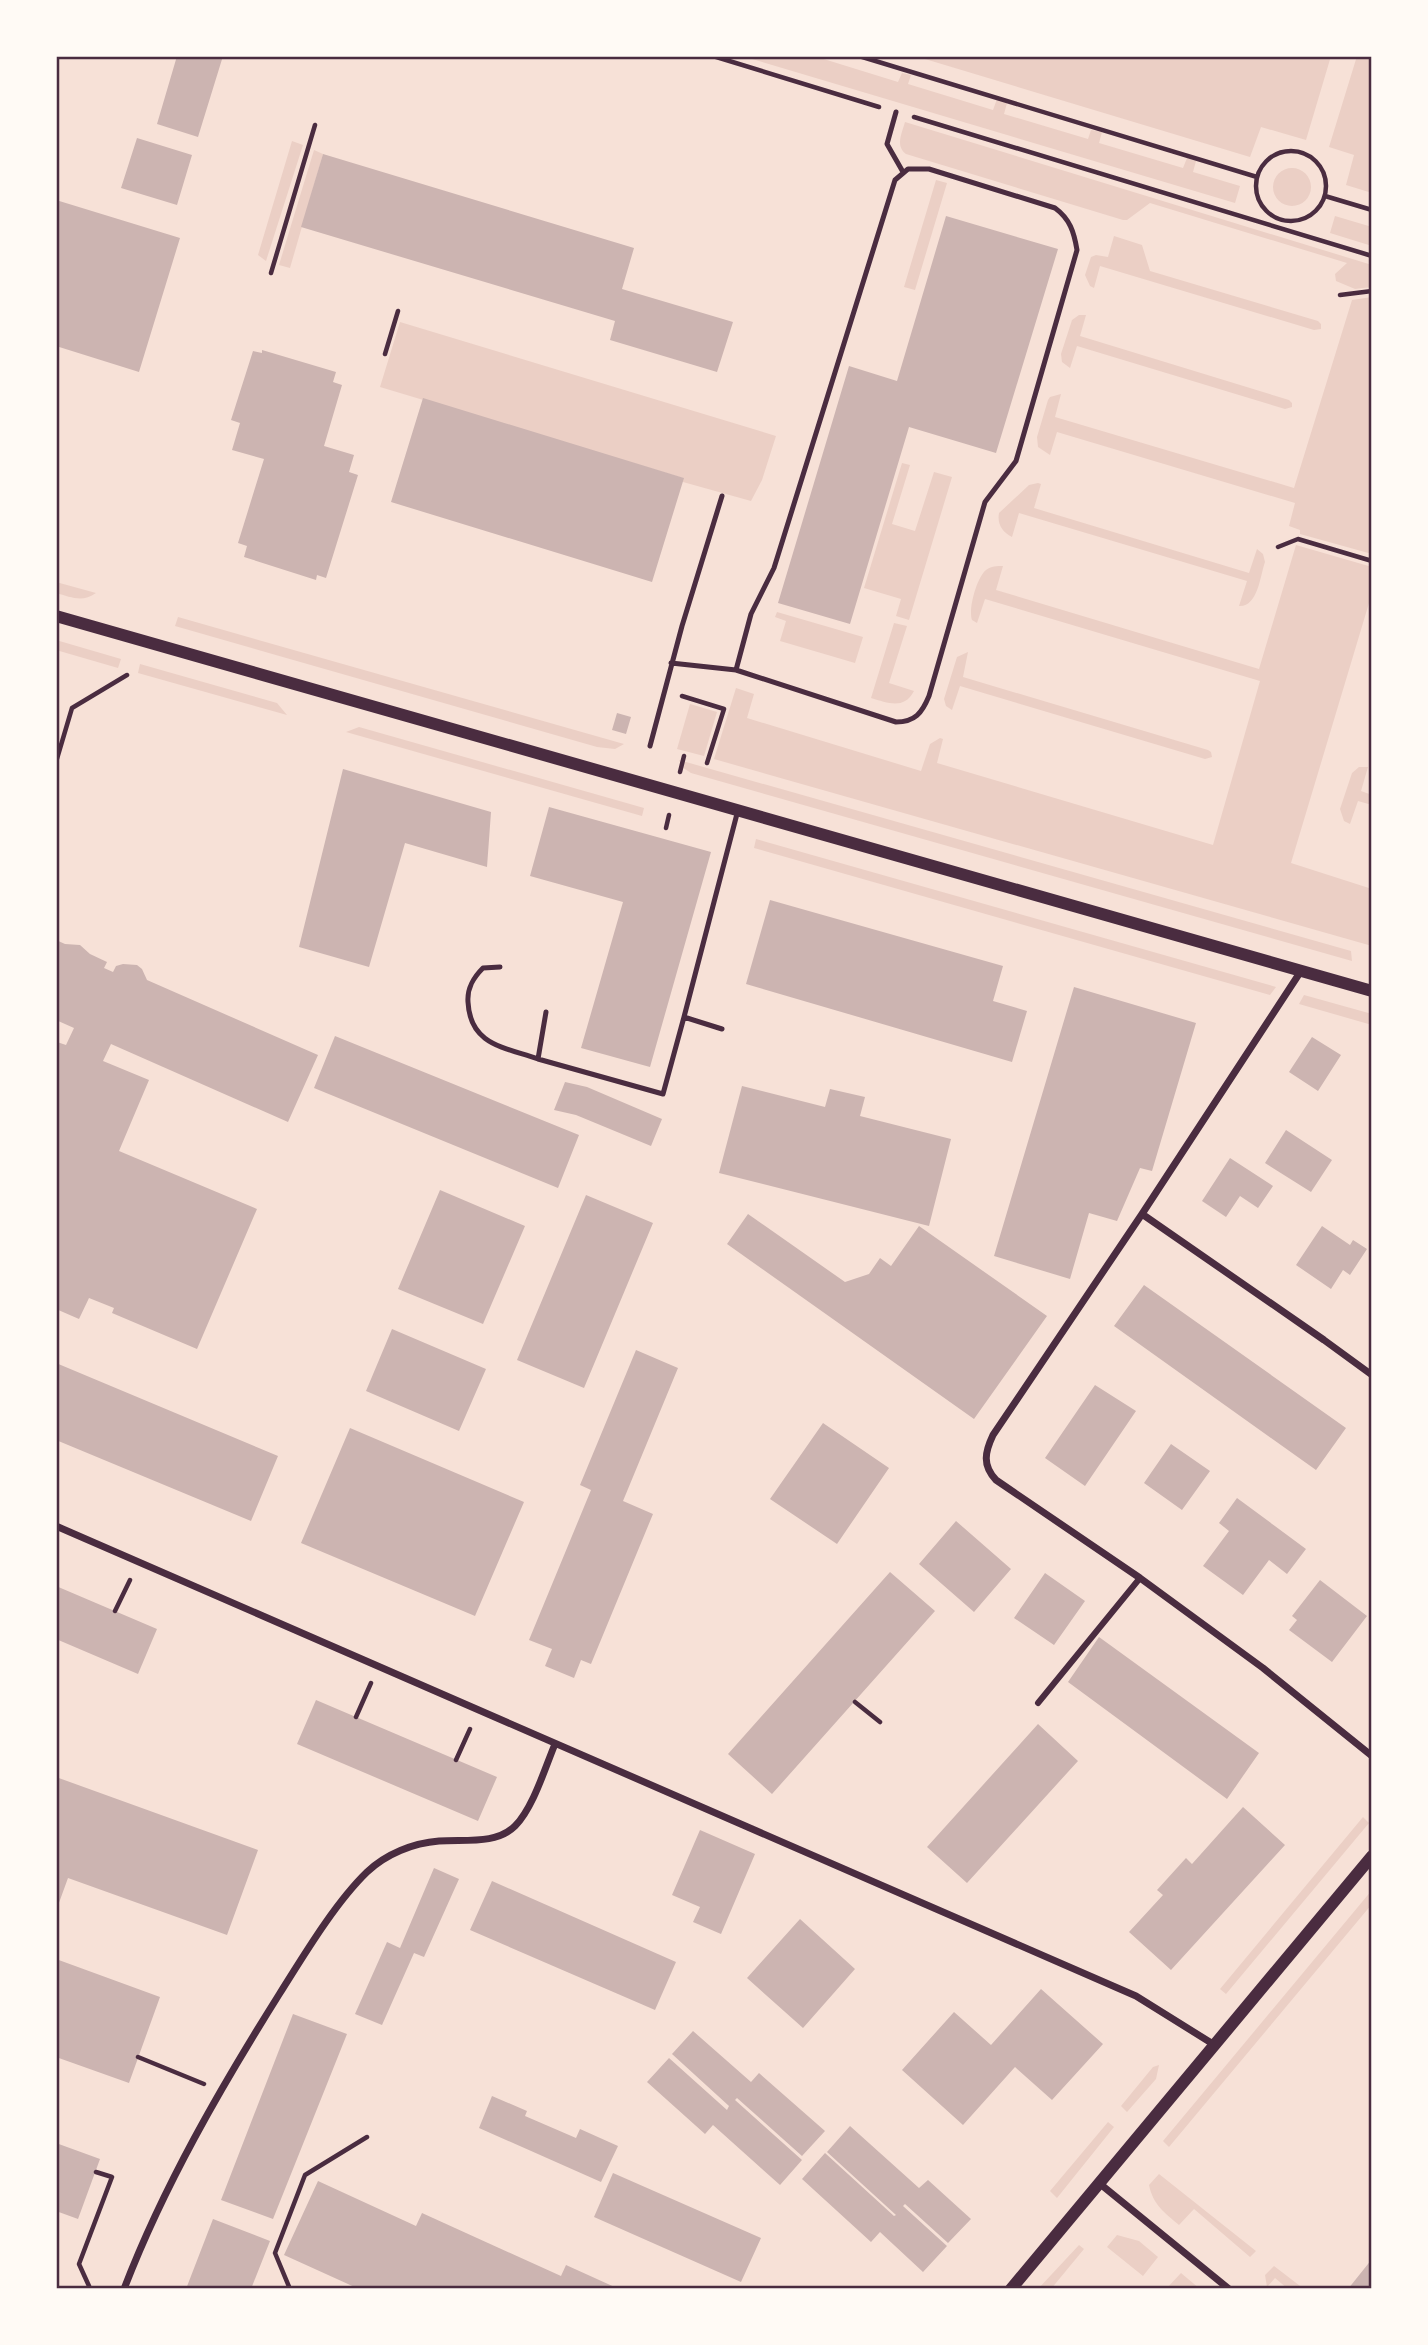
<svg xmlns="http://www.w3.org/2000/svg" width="1428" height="2345" viewBox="0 0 1428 2345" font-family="Arial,sans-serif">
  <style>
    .green { fill: #ebcfc5 }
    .building { fill: #ccb4b1 }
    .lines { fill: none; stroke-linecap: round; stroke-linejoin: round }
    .path { stroke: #4a2c40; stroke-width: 4.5 }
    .service { stroke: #4a2c40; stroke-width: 5 }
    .pedestrian { stroke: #4a2c40; stroke-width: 6 }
    .minor { stroke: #4a2c40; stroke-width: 7 }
    .tertiary { stroke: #4a2c40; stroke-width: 12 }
    .neatline { fill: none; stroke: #4a2c40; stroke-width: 2.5 }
  </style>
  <rect width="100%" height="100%" fill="#f7e1d7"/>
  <path class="green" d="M742,56H814L898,82L902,73L911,75L908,84L993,110L997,99L1007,103L1004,114L1088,139L1091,130L1102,132L1099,143L1183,168L1187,158L1196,161L1193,172L1240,186L1235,203Z
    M915,56H1331L1306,140L1261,127L1250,157Z
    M1357,56H1372V193L1346,185L1354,155L1329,147Z
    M905,122L1372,265V287L1355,289L1336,281L1335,274L1347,263L1150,203L1127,220H1123L906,154C895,146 902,133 905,122Z
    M292,141L303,145L266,261L258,255Z
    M314,150L323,154L290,268L279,265Z
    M1273 187a19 19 0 1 1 38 0a19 19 0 1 1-38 0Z
    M936,180L947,183L915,290L904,287Z
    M1335,216L1372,227V246L1330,233Z
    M1114,236L1142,245L1150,271L1318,321L1321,324V329L1314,330L1100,266L1094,288L1090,286L1085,275L1091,257L1096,255L1108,257Z
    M1372,297V554L1300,534V530L1289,526L1295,503L1057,432L1050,455L1038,447L1037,437L1048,400L1050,397L1061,394L1055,417L1294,488L1352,300Z
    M1079,315H1086L1080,336L1289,400L1292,403V407L1285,409L1077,346L1070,368L1062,362L1061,354L1072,320Z
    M400,322L776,436L762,480L751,501L683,482V478L380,387Z
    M902,463L910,465L892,524L915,531L934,472L952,477L909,620L896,616L901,599L864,588Z
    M1038,483L1041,484L1034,508L1249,573L1257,549L1263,554L1265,562C1260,576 1258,607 1239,606L1247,581L1019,513L1012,537C1002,532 997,524 999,513L1029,485Z
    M1296,545L1372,567V593L1291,863L1372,889V946L714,759L736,688L754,694L747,718L921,771L930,744L940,738L943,739L937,763L1213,845L1260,681L985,599L977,623L972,620C968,609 977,577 986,570C991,566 997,566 1003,566L996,590L1259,669Z
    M56,582L96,593C82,603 71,597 56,593Z
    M777,612L863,637L855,663L780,641L786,621L775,617Z
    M178,617L624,744L615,749L597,747L175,626Z
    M894,623L907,626L889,683L914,691C904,710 888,703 871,698Z
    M56,640L121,659L118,668L56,650Z
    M968,652L963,677L1208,750L1211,752L1212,757L1205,759L960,686L952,710L946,706L944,699L957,657Z
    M140,664L277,703L287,715L138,673Z
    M690,704L717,712L704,756L677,749Z
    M359,727L644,808L642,816L346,732Z
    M679,760L1351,951L1352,961L691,773L682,767Z
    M1359,767H1368L1361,791L1372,795V805L1358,801L1350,824L1344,821L1340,809L1352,773Z
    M756,839L1276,987L1270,995L754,848Z
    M1304,995L1372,1014V1025L1299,1004Z
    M1363,1817L1369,1823L1226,1994L1220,1989Z
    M1372,1890V1904L1169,2147L1163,2141Z
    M1159,2065L1156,2079L1127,2112L1121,2106L1153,2067Z
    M1108,2122L1114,2127L1057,2198L1050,2191Z
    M1159,2174L1256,2251L1250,2257L1194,2209L1179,2225C1165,2213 1153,2205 1149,2185Z
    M1117,2235L1139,2241L1158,2257L1143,2276L1107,2247Z
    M1079,2245L1084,2249L1051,2289H1038Z
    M1274,2266L1304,2289H1288L1275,2278L1267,2287L1265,2275Z
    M1181,2273L1200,2289H1166Z"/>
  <path class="building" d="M177,56H223L198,137L157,124Z
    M137,138L192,155L177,205L121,188Z
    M323,154L634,248L622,289L733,322L717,372L610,340L615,321L301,227Z
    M56,200L180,238L139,372L56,346Z
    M946,216L1058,249L996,453L909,427L850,624L778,603L849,366L897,381Z
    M262,350L336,372L333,382L342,385L324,446L354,455L349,472L358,475L326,578L317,575L316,580L244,557L247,546L238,543L264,459L232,450L240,423L231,420L253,351L262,353Z
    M423,398L684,478L652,582L391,502Z
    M617,713L631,717L626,734L612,730Z
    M343,769L491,812L487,867L405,843L369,967L299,947Z
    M549,807L711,852L650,1067L581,1048L623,902L530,876Z
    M770,900L1003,966L993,1001L1027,1011L1012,1062L746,984Z
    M56,940L65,944L80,945L90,954L107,962L104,968L113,972L116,966L123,964L137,965L142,969L147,980L318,1055L288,1122L111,1044L103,1061L149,1080L119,1151L257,1209L197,1349L112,1313L114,1308L89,1298L79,1319L56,1309V1044L57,1042L66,1045L74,1028L56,1020Z
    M1074,987L1196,1023L1152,1171L1140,1168L1117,1221L1089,1213L1070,1279L994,1256Z
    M335,1036L579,1135L558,1188L314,1088Z
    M1312,1037L1341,1055L1318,1091L1289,1072Z
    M565,1082L587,1087L662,1119L651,1146L576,1115L554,1110Z
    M742,1086L825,1107L830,1089L865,1097L860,1116L951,1139L929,1226L719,1173Z
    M1286,1130L1332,1160L1311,1192L1265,1163Z
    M1230,1158L1273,1186L1258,1208L1240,1196L1226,1217L1202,1201Z
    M440,1190L525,1226L483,1324L398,1289Z
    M586,1195L653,1223L584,1388L517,1360Z
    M748,1214L845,1282L869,1274L880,1258L891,1266L919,1226L1047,1316L974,1419L727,1244Z
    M1322,1226L1350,1245L1353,1240L1367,1249L1350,1275L1343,1270L1331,1289L1296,1265Z
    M1144,1285L1346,1428L1316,1470L1114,1326Z
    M392,1329L486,1369L459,1431L366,1391Z
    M636,1350L678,1368L623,1501L653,1514L591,1664L581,1660L574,1678L545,1666L552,1649L529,1640L591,1490L580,1485Z
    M56,1363L278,1456L251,1521L56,1440Z
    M1095,1385L1136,1411L1085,1486L1045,1458Z
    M823,1423L889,1468L837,1544L770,1499Z
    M350,1428L524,1502L475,1616L301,1543Z
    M1171,1444L1210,1471L1182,1510L1144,1483Z
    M1237,1498L1306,1549L1287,1574L1269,1560L1243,1595L1203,1566L1229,1531L1219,1523Z
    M956,1521L1011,1569L974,1612L919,1564Z
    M890,1572L935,1611L772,1794L728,1754Z
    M1045,1573L1085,1601L1054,1645L1014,1618Z
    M1320,1580L1367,1616L1332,1662L1289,1630L1297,1620L1292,1616Z
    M56,1586L157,1629L138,1674L56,1639Z
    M1099,1637L1259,1753L1227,1799L1068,1682Z
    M316,1700L497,1777L478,1821L297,1744Z
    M1038,1724L1078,1761L967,1883L927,1847Z
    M56,1777L258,1850L227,1935L68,1878L56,1911Z
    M1243,1807L1285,1845L1171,1970L1129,1932L1163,1895L1157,1890L1186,1858L1192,1864Z
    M700,1830L755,1854L721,1934L693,1922L700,1907L672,1895Z
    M434,1868L459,1879L424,1957L414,1953L382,2025L355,2014L387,1942L400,1948Z
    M492,1881L676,1962L655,2010L470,1930Z
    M800,1919L855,1969L803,2028L747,1978Z
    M56,1959L160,1997L129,2083L56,2057Z
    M1041,1989L1103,2044L1052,2100L1015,2067L963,2125L902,2070L954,2012L991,2045Z
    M293,2014L347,2034L273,2219L221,2200Z
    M693,2031L751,2082L759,2073L825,2131L802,2156L737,2098L735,2100L802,2160L780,2185L713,2125L705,2134L647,2082L669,2058L727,2110L729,2106L672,2054Z
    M492,2096L527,2111L525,2116L576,2138L580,2129L618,2146L601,2182L479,2128Z
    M850,2126L919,2188L928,2180L971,2219L948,2243L905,2204L903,2206L947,2246L923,2272L880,2232L871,2242L802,2179L825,2153L894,2216L896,2215L827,2152Z
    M56,2143L100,2159L78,2219L56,2211Z
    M613,2173L761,2238L741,2282L594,2217Z
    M318,2181L416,2226L422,2213L561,2276L566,2265L619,2289H359L284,2255Z
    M213,2219L270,2241L251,2289H186Z
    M1372,2259V2289H1348Z"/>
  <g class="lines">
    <path class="path" d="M713,56L879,107
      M859,56L1257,177
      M914,117L1372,256
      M1256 186a35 35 0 1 1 70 0a35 35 0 1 1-70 0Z
      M1325,196L1372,210
      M271,273L315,125
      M1340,295L1372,291
      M385,354L398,311
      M1278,547L1298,539L1372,561
      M682,696L724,709L707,763
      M56,762L72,708L127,675
      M680,772L684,756
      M666,828L669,815
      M115,1611L130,1580
      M855,1702L880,1722
      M356,1717L371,1683
      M456,1760L470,1729
      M138,2057L204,2084
      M89,2286L79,2264L112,2177L96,2172
      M290,2289L275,2253L305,2175L367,2137"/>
    <path class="service" d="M896,112L887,144L903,172
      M671,663L736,670L896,722C915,722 922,713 929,696L985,502L1016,461L1077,250C1074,232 1070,219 1055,208L929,169H908L895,180L774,568L751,614L736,670
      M650,746L682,626L722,496
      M500,967L483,968C473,978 467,988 468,1002C470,1045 504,1047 538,1059
      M546,1012L538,1059L663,1094L684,1017
      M722,1029L684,1017L738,810"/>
    <path class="pedestrian" d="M1038,1703L1140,1578"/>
    <path class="minor" d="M1301,971L1142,1214L993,1435C985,1452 982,1465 996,1480L1140,1578L1263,1668L1372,1756
      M1142,1214L1324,1340L1372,1375
      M56,1526L1136,1996L1213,2044
      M1099,2183L1229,2289
      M124,2289C164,2185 221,2087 280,1993C304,1955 335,1903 367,1872C386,1854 413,1843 439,1841C464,1839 496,1845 515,1826C533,1808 545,1768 555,1744"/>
    <path class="tertiary" d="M56,616L1372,991
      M1011,2289L1372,1856"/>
  </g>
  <rect width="1428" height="2345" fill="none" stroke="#fffaf5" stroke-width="116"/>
  <rect x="58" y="58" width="1312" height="2229" class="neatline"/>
</svg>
